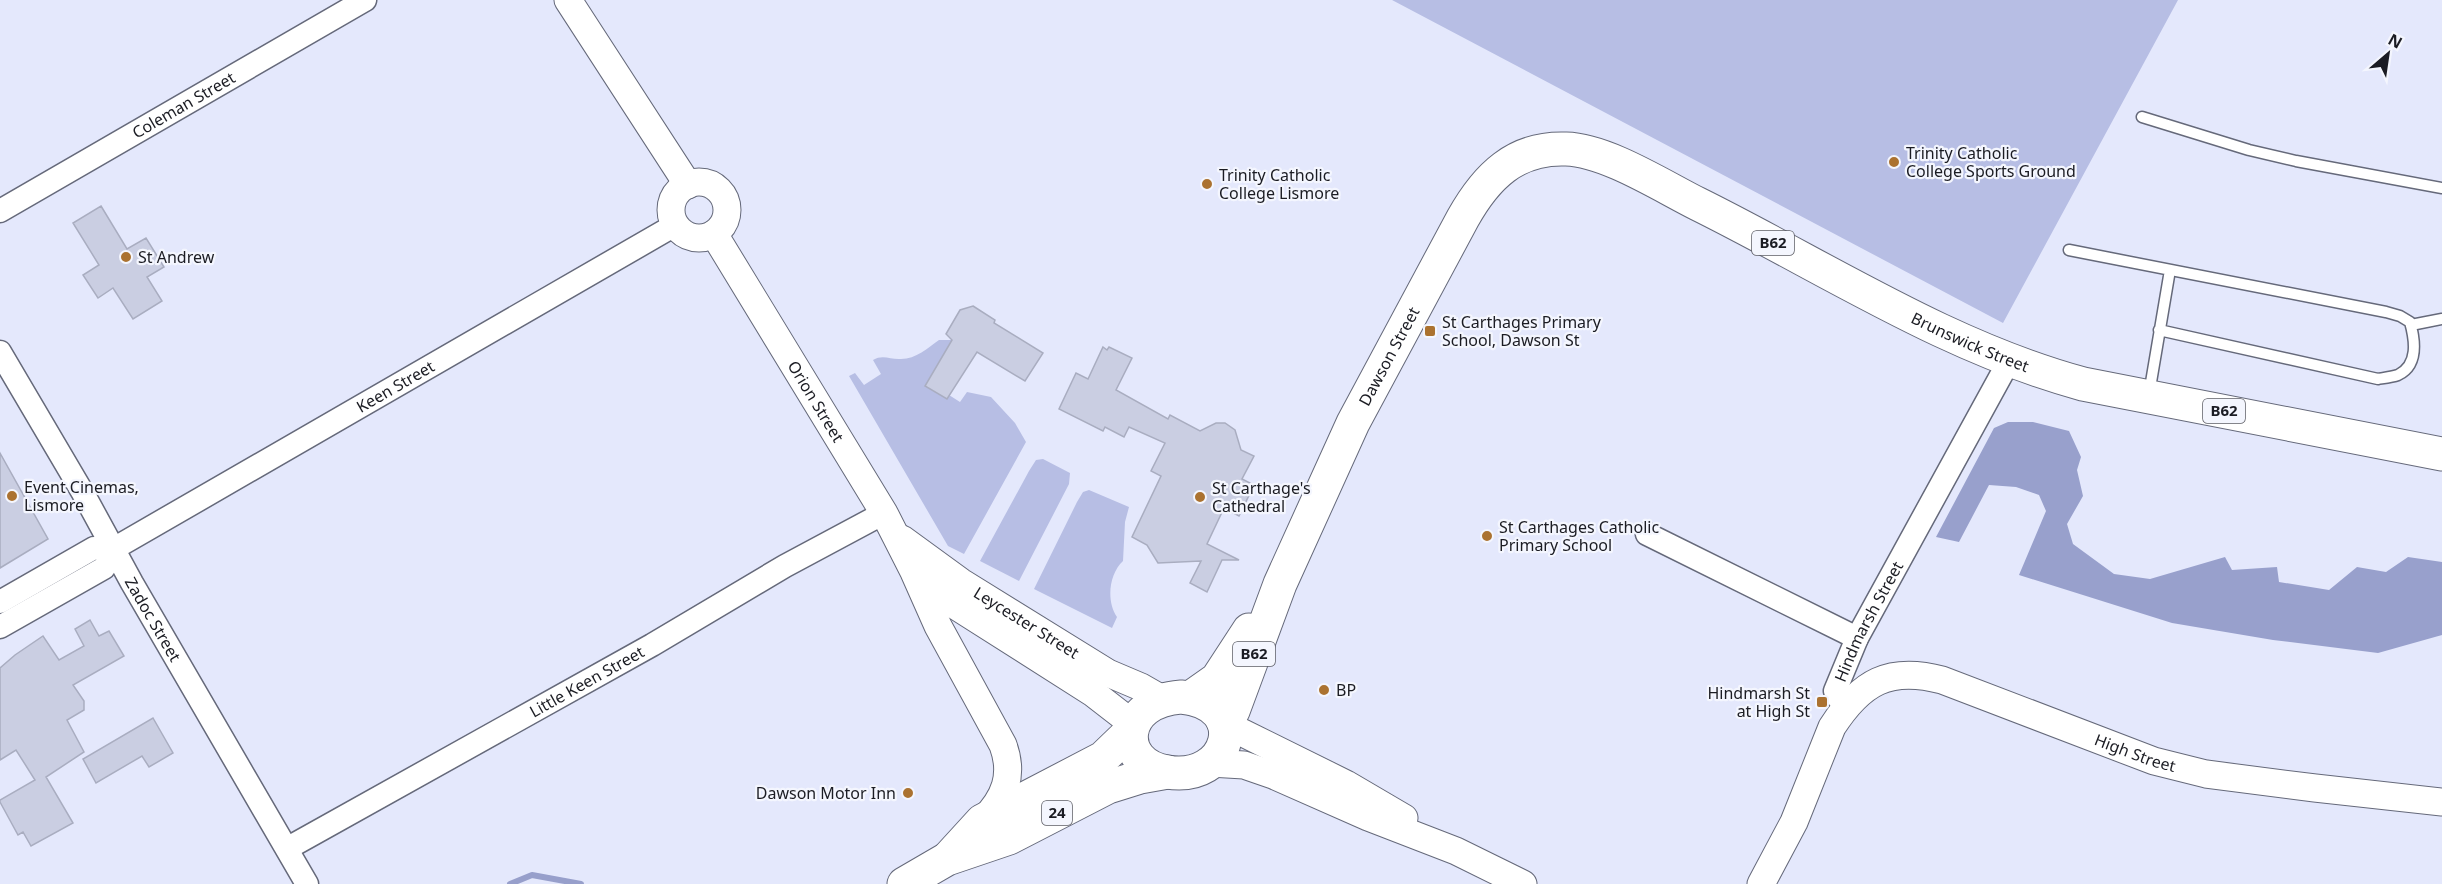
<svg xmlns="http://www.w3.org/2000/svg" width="2442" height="884" viewBox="0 0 2442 884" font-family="'Noto Sans',sans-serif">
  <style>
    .green { fill: #b7bee4 }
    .forest { fill: #98a0cc }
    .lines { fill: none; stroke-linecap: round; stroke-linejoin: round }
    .stream { stroke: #979fcb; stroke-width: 6 }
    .building { fill: #cacee2; stroke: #a9adc0; stroke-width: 1.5 }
    .service-casing { stroke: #65697a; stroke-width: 13 }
    .minor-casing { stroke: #65697a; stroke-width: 25 }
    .tertiary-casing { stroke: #65697a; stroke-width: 29 }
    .primary-casing { stroke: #65697a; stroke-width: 35 }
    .service { stroke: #fff; stroke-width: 10 }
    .minor { stroke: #fff; stroke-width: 22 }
    .tertiary { stroke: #fff; stroke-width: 27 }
    .primary { stroke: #fff; stroke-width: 33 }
    .poi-dot { fill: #ab7230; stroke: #f4f6fe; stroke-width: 2 }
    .labels { text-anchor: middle; stroke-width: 4.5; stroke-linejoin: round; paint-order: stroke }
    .shield { fill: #f4f6fe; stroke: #5c5d65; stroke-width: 1.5 }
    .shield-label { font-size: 15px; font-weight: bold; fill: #1b1c23 }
    .street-label { font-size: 16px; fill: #1b1c23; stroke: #f4f6fe }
    .poi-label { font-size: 16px; fill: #1b1c23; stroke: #f4f6fe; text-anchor: start }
  </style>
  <rect width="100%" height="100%" fill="#e4e8fc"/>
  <path class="green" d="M1392,0H2178L2003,323Z
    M939,340H952L925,386L947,399L949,395L960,402L967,392L991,397L1015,423L1026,442L964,554L948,546L849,376L855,373L864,385L881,374L873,360C883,354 891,360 901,359C916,359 928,348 939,340Z
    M1043,459L1070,473L1069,484L1019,581L980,561L1029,471L1036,460Z
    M1089,490L1129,507L1125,522L1123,561C1109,574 1106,601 1117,617L1112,628L1034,589L1077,502L1083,492Z"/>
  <path class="forest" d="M2008,422H2033L2069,431L2081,457L2077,470L2083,496L2067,524L2073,544L2114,574L2150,579L2225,557L2232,570L2277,567L2279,582L2329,590L2357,567L2386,572L2408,557L2442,562V635L2378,653L2273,640L2172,623L2019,575L2046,511L2039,495L2016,487L1989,485L1959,542L1936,537L1994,428Z"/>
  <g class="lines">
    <path class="stream" d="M510,884L532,875L581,884"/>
  </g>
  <path class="building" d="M101,206L127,249L146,238L164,267L147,277L162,301L133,319L113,288L98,298L83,275L99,265L73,223Z
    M973,306L995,320L994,323L1043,353L1025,381L977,352L947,399L925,386L952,340L946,334L960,310Z
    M1103,347L1107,350L1109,347L1132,358L1116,390L1168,419L1170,415L1200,431L1216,423H1225L1235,430L1241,450L1254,456L1242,479L1254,485L1239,516L1224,508L1207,544L1239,560H1222L1207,592L1190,583L1201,561L1158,563L1147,545L1132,537L1161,476L1151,471L1165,443L1129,427L1124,437L1105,427L1103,431L1059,409L1076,373L1088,379Z
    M0,453L48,539L0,568Z
    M90,620L99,636L109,631L124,656L73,685L84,701V710L67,720L84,752L46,777L73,823L31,846L23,832L18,835L0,802V800L35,780L16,750L0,760V668L15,655L43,636L59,660L84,646L75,629Z
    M153,718L173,753L149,767L142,756L96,783L83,759Z"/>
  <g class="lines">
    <g class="service-casing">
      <path id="service" d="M2142,117L2249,150L2296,161L2442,188
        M2069,250L2386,312L2400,316L2410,322C2415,340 2419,365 2398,375C2392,377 2384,378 2378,379L2159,330
        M2411,325L2442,319
        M2149,394L2170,270"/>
    </g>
    <g class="minor-casing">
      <g id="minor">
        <path id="s1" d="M0,211L365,0"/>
        <path id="s2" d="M0,352L83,493L132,583L307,884"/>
        <path d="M1647,534L1857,638"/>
        <path id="s3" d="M0,602L94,548H115L675,225"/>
        <path d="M0,627L104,568L115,548"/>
        <path id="s4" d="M1848,703L1838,698L1835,691L1857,638L2009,361"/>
        <path id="s5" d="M288,848L652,645L785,566L884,513"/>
      </g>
    </g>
    <g class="tertiary-casing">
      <g id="tertiary">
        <path d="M568,0L688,185"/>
        <circle cx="699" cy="210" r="28"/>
        <path id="s6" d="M714,234L884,513L914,572L938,626L1003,745C1014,775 1005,798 983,820"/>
        <path id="s7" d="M902,539L961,582L1108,673L1141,687L1162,699"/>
        <path d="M918,574L953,604L1093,693L1133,724"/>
        <path d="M1227,729L1241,732L1346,784L1404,818"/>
        <path d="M1210,763L1244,765L1273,775L1368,817L1456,851L1523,884"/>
        <path id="s8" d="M1761,884L1794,822L1832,727C1861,682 1889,666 1942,680L2154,761L2206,774L2315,788L2442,802"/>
      </g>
    </g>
    <g class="primary-casing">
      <g id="primary">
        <path d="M1181,697C1253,704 1230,783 1167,772C1115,763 1120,701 1181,697Z"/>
        <path d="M1190,698L1217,679L1249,630"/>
        <path id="s9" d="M1223,721L1233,711L1280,584L1353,423L1463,218C1486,177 1515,147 1566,149C1606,150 1662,186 1698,204C1825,267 1946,347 2083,384L2442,454"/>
        <path d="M950,856L982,821L1103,758L1131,731"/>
        <path d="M904,884L947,859L1009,838L1108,787L1140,777L1168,772"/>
      </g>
    </g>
    <use href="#service" class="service"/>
    <use href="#minor" class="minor"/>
    <use href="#tertiary" class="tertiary"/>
    <use href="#primary" class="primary"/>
  </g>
  <g class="poi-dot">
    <circle cx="1894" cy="162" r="6"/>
    <circle cx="1207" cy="184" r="6"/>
    <circle cx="126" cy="257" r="6"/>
    <rect x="1424" y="325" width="12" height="12" rx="3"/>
    <circle cx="12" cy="496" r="6"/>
    <circle cx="1200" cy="497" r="6"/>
    <circle cx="1487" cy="536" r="6"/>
    <circle cx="1324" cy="690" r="6"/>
    <rect x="1816" y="696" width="12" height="12" rx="3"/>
    <circle cx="908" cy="793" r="6"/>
  </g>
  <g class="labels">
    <g class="shield">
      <rect x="1752" y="231" width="42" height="24" rx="4.5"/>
      <rect x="2203" y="399" width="42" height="24" rx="4.5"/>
      <rect x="1233" y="642" width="42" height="24" rx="4.5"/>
      <rect x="1042" y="801" width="30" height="24" rx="4.5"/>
    </g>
    <g class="shield-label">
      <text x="1773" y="248">B62</text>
      <text x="2224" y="416">B62</text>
      <text x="1254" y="659">B62</text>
      <text x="1057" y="818">24</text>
    </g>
    <g class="street-label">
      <text dy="6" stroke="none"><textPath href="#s1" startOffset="212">Coleman Street</textPath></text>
      <text dy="6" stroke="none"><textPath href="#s9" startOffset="1140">Brunswick Street</textPath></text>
      <text dy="6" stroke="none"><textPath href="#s9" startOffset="402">Dawson Street</textPath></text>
      <text dy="6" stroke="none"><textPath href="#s3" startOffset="453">Keen Street</textPath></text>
      <text dy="6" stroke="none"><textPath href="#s6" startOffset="196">Orion Street</textPath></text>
      <text dy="6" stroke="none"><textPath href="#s2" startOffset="308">Zadoc Street</textPath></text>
      <text dy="6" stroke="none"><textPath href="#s7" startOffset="150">Leycester Street</textPath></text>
      <text dy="6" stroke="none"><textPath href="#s4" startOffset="96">Hindmarsh Street</textPath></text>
      <text dy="6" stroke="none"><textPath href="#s5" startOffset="342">Little Keen Street</textPath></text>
      <text dy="6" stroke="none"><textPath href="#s8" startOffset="510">High Street</textPath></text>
    </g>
    <g class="poi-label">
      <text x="1906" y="159">Trinity Catholic<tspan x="1906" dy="18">College Sports Ground</tspan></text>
      <text x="1219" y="181">Trinity Catholic<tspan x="1219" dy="18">College Lismore</tspan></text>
      <text x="138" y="263">St Andrew</text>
      <text x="1442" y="328">St Carthages Primary<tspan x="1442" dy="18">School, Dawson St</tspan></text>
      <text x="24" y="493">Event Cinemas,<tspan x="24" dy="18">Lismore</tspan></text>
      <text x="1212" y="494">St Carthage's<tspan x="1212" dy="18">Cathedral</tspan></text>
      <text x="1499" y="533">St Carthages Catholic<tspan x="1499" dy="18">Primary School</tspan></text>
      <text x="1336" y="696">BP</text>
      <text x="1810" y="699" text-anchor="end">Hindmarsh St<tspan x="1810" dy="18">at High St</tspan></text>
      <text x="896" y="799" text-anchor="end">Dawson Motor Inn</text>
    </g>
  </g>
  <g transform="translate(2388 54) rotate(29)" stroke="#f4f6fe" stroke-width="4.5" paint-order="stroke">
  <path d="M0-4.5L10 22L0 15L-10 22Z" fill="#1b1c23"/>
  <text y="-9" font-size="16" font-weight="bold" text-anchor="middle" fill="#1b1c23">N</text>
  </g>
</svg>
